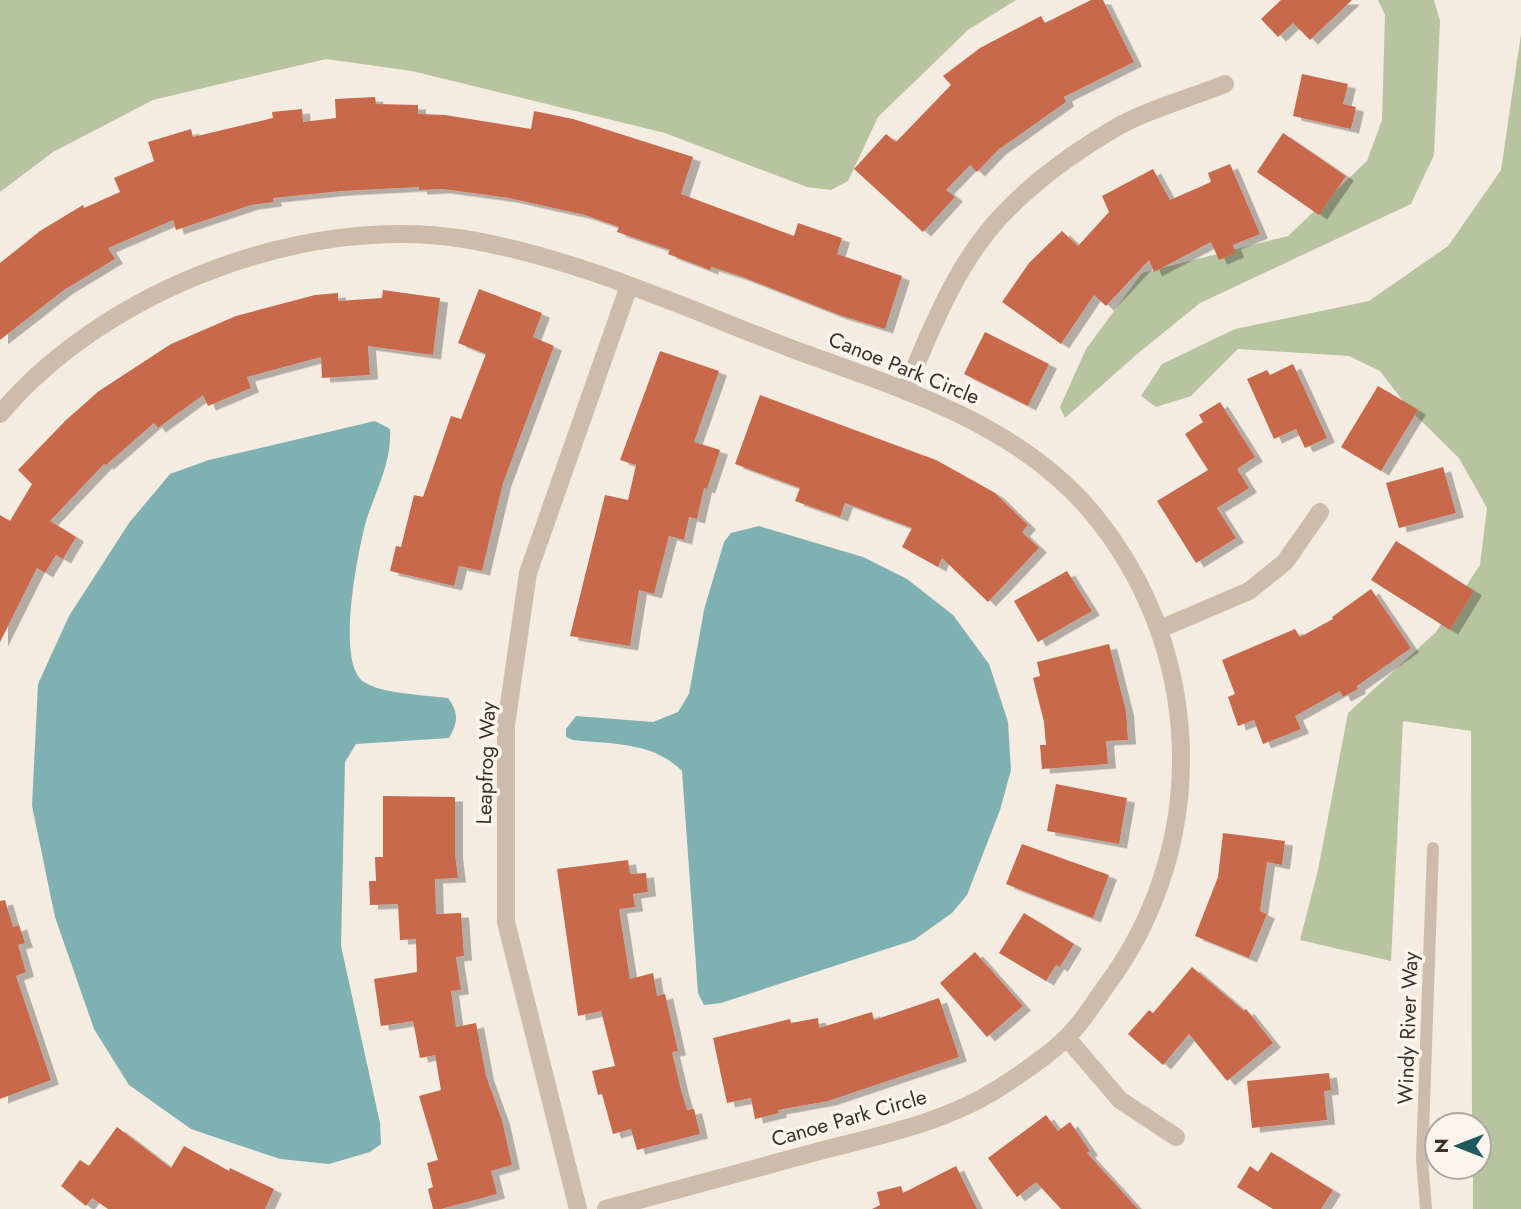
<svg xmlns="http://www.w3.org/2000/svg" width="1521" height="1209" viewBox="0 0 1521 1209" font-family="Jost,sans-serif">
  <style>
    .green { fill: #b8c4a0 }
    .water { fill: #7fb0b2 }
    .building { fill: #c8694b; filter: url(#shadow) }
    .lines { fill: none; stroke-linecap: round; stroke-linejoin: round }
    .lane { stroke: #cdbbac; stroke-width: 12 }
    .street { stroke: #cdbbac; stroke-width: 18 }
    .labels { text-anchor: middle; stroke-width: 7; stroke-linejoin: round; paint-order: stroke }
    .street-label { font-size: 21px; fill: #3b302b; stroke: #fbf5ee }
  </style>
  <defs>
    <filter id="shadow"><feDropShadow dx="8" dy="4.5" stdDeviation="0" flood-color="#0004"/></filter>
  </defs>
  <rect width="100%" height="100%" fill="#f4ebe1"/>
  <path class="green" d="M0,0H1016L968,30L878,117L848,181L831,190L807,187L665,133L412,71L326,59L153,100L53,152L0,192Z
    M1378,0H1434L1440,21L1434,155L1411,204L1200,303L1136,355L1065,418L1060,407L1086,349L1142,273L1288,236L1367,161L1382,120L1385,15Z
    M1521,34V1209H1473V1167H1479V1125H1472L1471,731L1403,721L1391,961L1300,940L1318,870L1348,713L1436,632L1480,565L1487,508L1459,458L1409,409L1380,371L1349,356L1238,349L1191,396L1156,407L1141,396L1162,364L1235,329L1369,301L1448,246L1501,170Z"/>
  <path class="water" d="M375,421L390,429C392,462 376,490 366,521C358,551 335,663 364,682C382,694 425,695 448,698C459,713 458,722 449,738L356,744L345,762L341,946L380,1123L381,1144L370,1152L329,1164L280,1159L191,1129L129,1085L94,1029L55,917L32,806L38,684L69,616L129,523L170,474L209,460Z
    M759,526L863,557L907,579L953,615L989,664L1008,722L1011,770L1000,810L967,895L952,913L914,940L721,1003L704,1005L698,993L682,771C654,742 611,744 573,740L566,737V729L576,716L653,722L678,712L689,694L704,610L724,542L731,533Z"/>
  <path class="building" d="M1091,0H1103L1134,62L1064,97L1066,102L998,150L977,172L970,165L946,190L955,197L923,232L854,169L886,134L896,142L951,85L943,76L980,48L1041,16L1045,23Z
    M1281,0H1352L1310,40L1293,23L1278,37L1261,19Z
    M1302,74L1348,84L1343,104L1356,107L1351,129L1293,116Z
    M375,97L376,104L418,105V114L445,115L531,129L534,111L573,119L693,157L681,194L794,236L798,223L842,238L837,254L902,276L885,329L839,315L740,276L711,267L710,270L668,254L670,250L617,232L619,227L585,215L509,198L443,189L419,190V187L342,191L273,198L274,202L251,205L176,230L173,220L108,248L115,259L64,290L0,340V263L40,231L83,205L84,208L120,192L114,178L154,161L148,142L191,129L193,137L273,118L272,112L302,109L303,122L336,118L335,99Z
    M1283,133L1346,176L1319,215L1257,172Z
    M1230,164L1260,234L1233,245L1236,253L1219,260L1211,242L1154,272L1149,260L1106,306L1094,295L1061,344L1002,302L1029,263L1062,231L1078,246L1109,212L1102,196L1153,169L1170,200L1211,182L1208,173Z
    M479,289L542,313L533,337L554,346L503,483L482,571L459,566L454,586L390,571L396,546L401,547L414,495L423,497L451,416L461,419L486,354L458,343Z
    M383,290L440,298L433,355L368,346L370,375L322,378L321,357L247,377L251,388L208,406L203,395L158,428L154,423L106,465L104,464L50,521L76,537L63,559L56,555L45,573L37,568L0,642V515L10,521L32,484L18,470L65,421L99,391L171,344L236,316L315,295L338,293V301L382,298Z
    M985,332L1049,364L1028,406L964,374Z
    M660,351L719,371L694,442L720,450L707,489L704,488L697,519L689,517L684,540L669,536L654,594L639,590L630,646L570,636L605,495L628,500L636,465L620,460Z
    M1293,364L1327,438L1305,448L1296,429L1274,439L1247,379L1267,370L1270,375Z
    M1378,386L1418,410L1381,471L1341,447Z
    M760,395L936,460L995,493L1028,525L1022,532L1039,548L988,602L942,558L938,567L902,547L912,528L845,503L840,517L795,501L800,488L735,464Z
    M1220,402L1255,457L1237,469L1249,488L1217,508L1236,538L1196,563L1157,501L1208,470L1185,434L1203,422L1199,415Z
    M1443,467L1456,513L1399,528L1386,483Z
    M1396,541L1474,591L1450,630L1371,580Z
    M1067,571L1092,611L1038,642L1014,601Z
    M1371,589L1411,648L1357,686L1358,689L1343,697L1340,691L1295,716L1301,729L1263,744L1254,720L1238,726L1228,697L1235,694L1222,660L1295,629L1300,637L1333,619L1332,617Z
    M1109,644L1126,711L1128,740L1106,741L1108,764L1042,769L1040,745H1046L1044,722L1033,678L1040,676L1037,662Z
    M1056,784L1127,798L1119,844L1047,831Z
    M383,796L455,797V854L458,878L435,879L436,914L461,913L464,956L456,957L461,990L451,991L456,1027L476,1023L486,1076L502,1120L512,1165L491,1171L497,1194L441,1209H433L428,1189L433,1187L427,1163L438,1160L419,1096L441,1090L435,1055L420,1058L413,1021L381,1026L374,979L417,972L416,939L400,940L398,904L370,905L369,881H376L375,857H383Z
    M1223,833L1285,841L1282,865L1267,862L1260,911L1267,914L1249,958L1195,936L1218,877Z
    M1022,844L1109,875L1093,918L1006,884Z
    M628,860L630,874L646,873L648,892L633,894L635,907L619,909L630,979L653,973L657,996L665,994L678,1051L672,1052L681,1090L687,1110L694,1109L700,1134L637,1150L631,1129L613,1134L602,1094L598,1095L592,1071L615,1066L601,1011L578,1016L557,869Z
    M5,900L13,927L19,925L25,943L18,945L26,972L16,976L51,1080L0,1099V901Z
    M1024,913L1074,944L1060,967L1056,965L1046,981L999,953Z
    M975,952L1023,1006L987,1037L940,983Z
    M1192,967L1244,1011L1246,1009L1273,1043L1227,1081L1189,1034L1163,1065L1128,1034L1149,1010L1153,1013Z
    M939,998L959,1057L828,1101L778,1110L779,1113L755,1119L751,1098L727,1103L713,1038L790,1019L791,1023L818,1018L819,1028L872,1012L874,1020Z
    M1329,1073L1331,1090L1324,1091L1327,1120L1252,1128L1247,1081Z
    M1046,1115L1058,1131L1070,1122L1090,1151L1087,1153L1138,1209H1061L1036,1182L1017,1197L988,1158Z
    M117,1127L171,1168L184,1146L229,1171L230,1168L274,1189L265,1209H108L92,1198L86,1206L61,1186L80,1160L89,1166Z
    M1271,1152L1333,1190L1321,1209H1273L1237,1187L1250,1166L1258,1172Z
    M956,1166L977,1209H872L880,1205L877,1192L901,1186L903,1193Z"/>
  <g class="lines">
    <path class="lane" d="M1426,1209L1422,1159L1433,848"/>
    <path class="street" d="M905,391C931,329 958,259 1006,211C1036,180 1075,152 1112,130C1143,111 1190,98 1225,84
      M0,414C104,290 305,213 465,239C577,258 685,308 790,348C897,388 1012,420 1089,509C1205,645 1212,844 1106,986C1093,1004 1080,1026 1064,1040C1045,1058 1021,1074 999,1088C948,1121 886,1134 827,1149C754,1169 680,1189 606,1209
      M1160,629L1249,591L1285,562L1320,512
      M1067,1038L1120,1100L1176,1137
      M578,1209L506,922V725L528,573L629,286"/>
  </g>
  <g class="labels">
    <g class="street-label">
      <text transform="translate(904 368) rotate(22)" y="7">Canoe Park Circle</text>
      <text transform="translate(486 763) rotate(-88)" y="7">Leapfrog Way</text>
      <text transform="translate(1408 1028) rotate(-88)" y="7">Windy River Way</text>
      <text transform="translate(849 1118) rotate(-16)" y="7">Canoe Park Circle</text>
    </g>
  </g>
  <g transform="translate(1458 1146) rotate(270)"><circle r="33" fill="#fbf5ee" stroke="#aea6a0" stroke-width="2"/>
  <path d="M0-5L12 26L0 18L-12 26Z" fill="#1f5a5e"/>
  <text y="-10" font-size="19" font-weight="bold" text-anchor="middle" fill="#3b302b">N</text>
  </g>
</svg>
